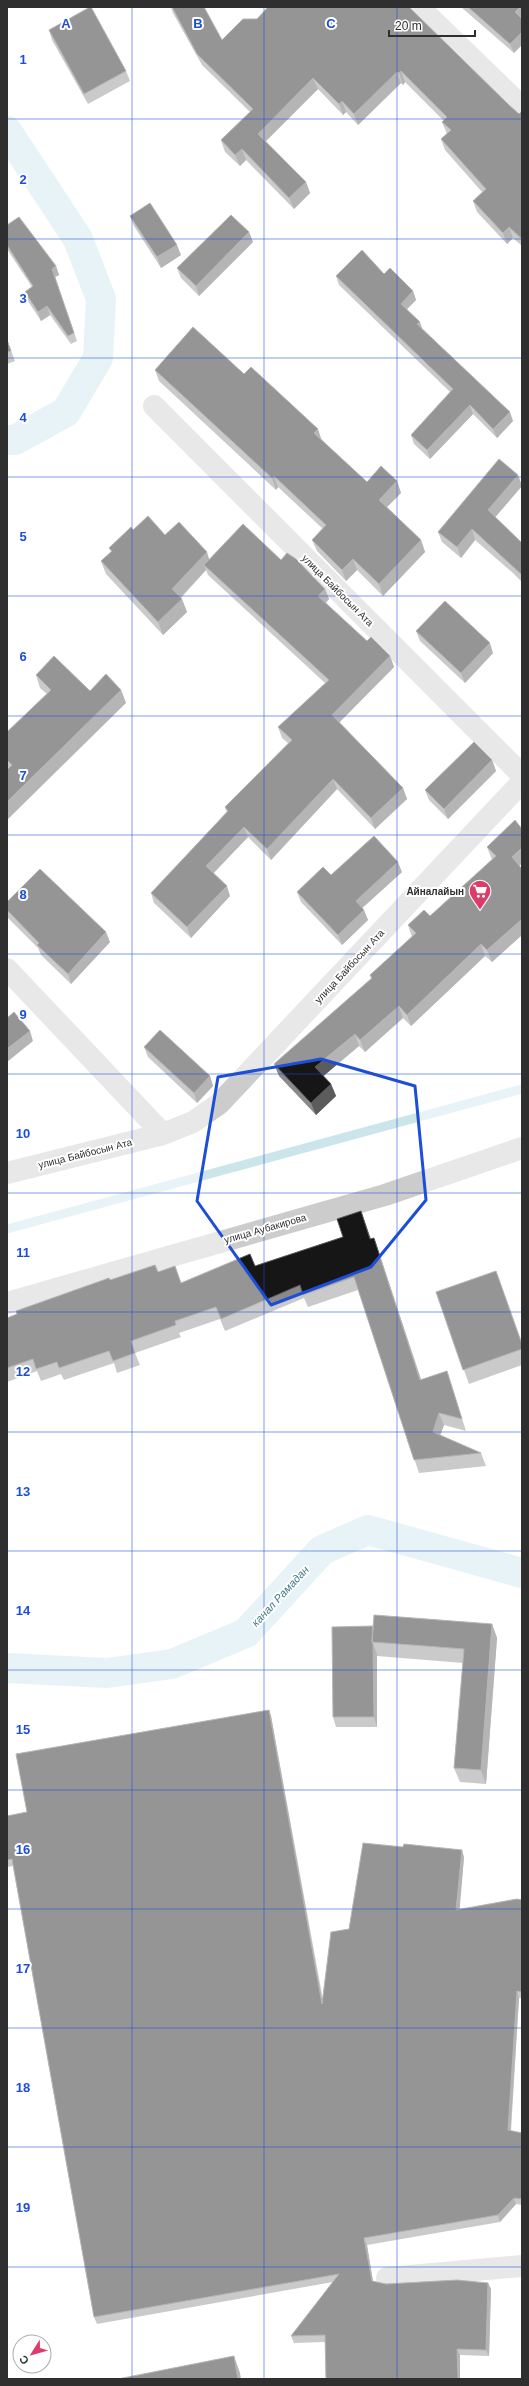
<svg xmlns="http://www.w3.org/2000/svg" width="529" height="2386" viewBox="0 0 529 2386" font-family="Arial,sans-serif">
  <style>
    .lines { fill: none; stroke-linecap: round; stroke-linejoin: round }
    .stream { stroke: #cbe5ea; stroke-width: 9 }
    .canal { stroke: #cbe5ea; stroke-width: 30 }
    .street { stroke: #ccc; stroke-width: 22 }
    .wall { fill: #8a8a8a }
    .shaded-wall { fill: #5c5c5c }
    .building { fill: #161616; stroke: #5c5c5c }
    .marked { fill: none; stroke: #1d4ed8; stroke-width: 3; stroke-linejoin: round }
    .grid { fill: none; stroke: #1d4ed8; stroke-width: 1; stroke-opacity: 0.55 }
    .labels { text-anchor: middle; stroke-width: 4; stroke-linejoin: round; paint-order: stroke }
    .street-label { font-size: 10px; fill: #2f2f2f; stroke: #fff }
    .poi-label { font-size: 10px; font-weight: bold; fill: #2f2f2f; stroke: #fff; text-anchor: end }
    .water-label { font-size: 11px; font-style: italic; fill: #3f7a87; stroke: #fff }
    .grid-label { font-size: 13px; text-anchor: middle; font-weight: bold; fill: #1d4ed8; stroke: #fff; stroke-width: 4; stroke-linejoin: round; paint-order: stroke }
  </style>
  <rect width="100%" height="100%" fill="#fff"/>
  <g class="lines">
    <path class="stream" d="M7,1229L522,1089"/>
    <path class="canal" d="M7,131L78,239L101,299L98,358L66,412L15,440H7
      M7,1668L107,1673L172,1664L246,1633L322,1550L368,1530L522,1573"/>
    <path class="street" d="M419,7L522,107
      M154,406L522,775
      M7,969L163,1134
      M7,1173L163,1134L193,1122L219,1104L522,782
      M7,1303L385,1195L522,1148
      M387,2278L522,2266"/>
  </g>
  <path class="wall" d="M171,7H172L222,40L257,19L509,105L519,114L522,111V246L513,238L507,244L477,212L473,201L482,192L445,150L441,139L447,134L442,122L444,121L405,82L403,85L401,83L358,125L346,112L343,115L318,89L266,141L306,182L310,193L294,209L246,160L240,166L225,152L221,140L250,112L202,65L173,13Z
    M461,7H522V17L521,18L514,53Z
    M49,30L126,71L130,81L88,104L52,40Z
    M130,216L181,255L161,268L134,226Z
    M7,225L56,266L59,275L55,277L77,341L71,344L50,315L41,321L28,301L25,292L32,287L7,249Z
    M249,232L253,242L199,296L181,278L177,268Z
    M384,274L413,291L416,300L407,309L423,330L513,421L497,438L473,414L430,459L414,444L411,435L450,392L339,285L336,276Z
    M7,340L15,361L7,364Z
    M155,370L244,374L322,440L367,482L397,481L401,493L387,507L421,540L425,552L383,596L357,570L346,581L317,551L312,540L323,529L278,487L276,490L159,381Z
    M518,475L522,486L495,517L522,543V582L513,573L475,540L461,558L442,542L438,532Z
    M165,535L209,559L281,560L325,589L329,599L326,603L367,641L390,656L394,667L339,722L403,788L407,799L375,829L337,789L271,860L248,837L213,873L230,896L191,938L154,903L151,893L227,813L225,807L288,743L282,738L278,727L325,683L208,575L206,570L181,598L187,612L163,635L106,574L101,561L111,552L109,548Z
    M416,631L493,653L465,683L420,641Z
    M36,675L90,691L121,690L126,703L8,769L7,768V732L47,694L40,688Z
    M492,760L496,771L448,819L429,800L425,790Z
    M487,847L522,863L519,866L522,869V935L492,962L485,956L411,1026L403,1018L365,1052L359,1046L323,1076L331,1084L336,1096L316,1115L279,1076L274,1064L371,979L370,975L412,937L408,925L430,916L492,860Z
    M402,872L362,908L368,920L342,945L301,902L297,892L331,875Z
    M7,902L110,942L71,984L41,955L38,948L7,917Z
    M144,1047L210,1076L213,1086L197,1103L148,1057Z
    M361,1211L371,1239L378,1250L421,1379L451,1384L466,1431L444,1425L440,1435L481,1453L486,1466L419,1473L358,1290L308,1307L304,1298L225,1331L220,1319L179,1333L181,1337L135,1353L140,1365L117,1373L114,1363L64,1380L61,1374L41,1381L37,1371L7,1382V1318L110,1280L158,1272L181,1283L255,1266L343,1237Z
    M436,1292L522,1344V1365L469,1384Z
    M492,1624L497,1638L486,1784L460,1782L454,1768L463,1663L377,1656V1654V1727H336L333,1717L373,1628Z
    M269,1710L271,1716L323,2000L349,1929L464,1857L459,1909L522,1900V1998H519L511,2131L522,2133V2205L516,2204L500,2222L367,2245L373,2281L386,2284L488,2283L491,2289L489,2356L460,2355V2379H326L325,2342L294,2343L291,2336L333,2282L97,2324L94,2317L13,1866L7,1867V1816L27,1812Z"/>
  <path class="shaded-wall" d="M520,7H522V17L518,21L515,12Z
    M522,32V45L514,53L510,44Z
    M401,71L405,82L403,85L399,73Z
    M397,72L401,83L358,125L354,114Z
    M313,78L318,89L262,145L258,134Z
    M342,101L346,112L343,115L339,104Z
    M242,149L246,160L240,166L235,155Z
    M306,182L310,193L294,209L289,198Z
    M509,227L513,238L507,244L503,233Z
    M249,232L253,242L199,296L196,286Z
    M177,245L181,255L161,268L157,257Z
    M56,266L59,275L55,277L77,341L52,269Z
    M413,291L416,300L404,312L401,304Z
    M47,306L50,315L41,321L38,312Z
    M420,322L423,331L417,324Z
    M470,405L473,414L430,459L427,450Z
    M510,412L513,421L497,438L493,429Z
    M318,429L322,441L314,433Z
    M518,475L522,486L492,521L488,510Z
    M274,476L278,487L276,490L272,478Z
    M397,481L401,493L383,511L379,500Z
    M472,529L475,540L461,558L457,547Z
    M421,540L425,552L383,596L379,584Z
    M207,552L211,565H204L206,570L176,602L172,589Z
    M353,559L357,570L346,581L342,570Z
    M325,589L329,599L322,606L318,596Z
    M182,599L187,612L163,635L158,622Z
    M490,643L493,653L465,683L461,673Z
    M390,656L394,667L336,726L332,715Z
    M121,690L126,703L7,820V802Z
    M492,760L496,771L448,819L444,809Z
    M333,779L337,789L271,860L267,849Z
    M403,788L407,799L375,829L371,818Z
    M244,827L248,837L210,877L206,866Z
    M522,848V863L516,869L512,857Z
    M398,862L402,872L359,911L356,901Z
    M227,886L230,896L191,938L187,927Z
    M364,910L368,920L342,945L338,935Z
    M522,919V935L492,962L487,950Z
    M106,932L110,942L71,984L68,974Z
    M481,944L485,956L411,1026L407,1015Z
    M399,1006L403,1018L365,1052L360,1040Z
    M30,1031L33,1041L7,1062V1049Z
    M355,1034L359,1046L320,1079L315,1067Z
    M210,1076L213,1086L197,1103L194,1093Z
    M331,1084L336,1096L316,1115L311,1103Z
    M374,1238L378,1250L425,1392L420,1380Z
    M439,1413L444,1425L437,1444L433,1432Z
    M492,1624L497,1638L486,1784L481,1770Z
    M373,1644L377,1654V1727L374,1717Z
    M269,1710L271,1716L324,2011L322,2004Z
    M462,1850L464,1857L459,1917L456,1910Z
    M517,1991L519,1998L510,2137L508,2130Z
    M514,2198L516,2204L500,2222L498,2215Z
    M364,2238L367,2245L374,2288L372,2281Z
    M488,2283L491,2289L489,2356L486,2350Z
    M457,2349L460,2355V2379H458Z
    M234,2356L240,2373L241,2379H238Z"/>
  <path class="building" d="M90,7H91L126,71L84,94L49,30Z
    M172,7H204L222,40L243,19H257L268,7H409L509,105L519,114L522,111V239L509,227L503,233L473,201L486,189L441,139L451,130L442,122L447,117L401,71L399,73L397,72L354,114L342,101L339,104L313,78L258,134L306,182L289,198L242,149L235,155L221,140L253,109L197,54Z
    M468,7H520L515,12L522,19V32L510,44Z
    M150,203L177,245L157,257L130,216Z
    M231,215L249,232L196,286L177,268Z
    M19,217L56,266L52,269L74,333L68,336L47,306L38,312L25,292L33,286L7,245V225Z
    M362,250L384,274L390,268L413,291L401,304L420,322L417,324L510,412L493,429L470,405L427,450L411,435L453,389L336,276Z
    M193,327L244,374L251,367L318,429L314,433L367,482L381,466L397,481L379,500L421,540L379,584L353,559L342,570L312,540L326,525L274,476L272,478L155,370Z
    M7,340L11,351L7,352Z
    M499,459L518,475L488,510L522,543V575L509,563L472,529L457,547L438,532Z
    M148,516L165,535L179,522L207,552L172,589L182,599L158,622L101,561L112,551L109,548L131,527L133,530Z
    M243,524L281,560L287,553L296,559L325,589L318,596L367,641L371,637L390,656L332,715L403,788L371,818L333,779L267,849L244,827L206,866L227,886L187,927L151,893L228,811L225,807L292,740L278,727L329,680L204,565Z
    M445,601L490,643L461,673L416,631Z
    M54,656L90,691L106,674L121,690L7,802V770L12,765L7,760V732L51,690L36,675Z
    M474,742L492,760L444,809L425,790Z
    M515,820L522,829V848L512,857L522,869V919L487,950L481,944L407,1015L399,1006L360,1040L355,1034L315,1067L331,1084L311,1103L274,1064L372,978L370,975L416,933L408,925L424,910L430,916L496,856L487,847Z
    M374,836L398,862L356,901L364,910L338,935L297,892L323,867L331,875Z
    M40,869L106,932L68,974L37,945L39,943L7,910V902Z
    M14,1012L30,1031L7,1049V1018Z
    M160,1030L210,1076L194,1093L144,1047Z
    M361,1211L370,1239L374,1238L420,1380L447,1371L462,1419L439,1413L433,1432L481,1453L414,1460L354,1277L303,1295L300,1285L221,1319L216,1307L175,1321L176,1325L131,1341L135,1353L113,1361L109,1351L59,1368L57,1362L36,1369L33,1359L7,1368V1318L17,1314L16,1311L109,1278L110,1280L155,1265L158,1272L175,1266L181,1283L250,1254L255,1266L343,1237L337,1219Z
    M496,1271L522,1344V1349L463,1370L436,1292Z
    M374,1615L492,1624L481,1770L454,1768L464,1649L372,1642Z
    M373,1626L372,1642L373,1644L374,1717H333L332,1627Z
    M269,1710L322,2004L331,1932L349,1929L363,1843L403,1847L404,1844L462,1850L456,1910L517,1899L522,1900V1992L517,1991L508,2130L522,2133V2199L514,2198L498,2215L364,2238L372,2281L386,2284L457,2280L488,2283L486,2350L457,2349L458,2379H326L325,2335L291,2336L339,2274L94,2317L12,1859L7,1860V1816L27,1812L16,1754Z
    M234,2356L238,2379H118Z"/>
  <path d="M0 0H529V2386H0ZM321,1059L415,1086L426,1200L371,1267L271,1305L197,1201L218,1077Z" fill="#fff" fill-opacity=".55" fill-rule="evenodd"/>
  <path class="marked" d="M321,1059L415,1086L426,1200L371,1267L271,1305L197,1201L218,1077Z"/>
  <path class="grid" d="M132,7V2379M264,7V2379M397,7V2379M7,119H522M7,239H522M7,358H522M7,477H522M7,596H522M7,716H522M7,835H522M7,954H522M7,1074H522M7,1193H522M7,1312H522M7,1432H522M7,1551H522M7,1670H522M7,1790H522M7,1909H522M7,2028H522M7,2147H522M7,2267H522"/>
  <defs>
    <g id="supermarket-pin" transform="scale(1.15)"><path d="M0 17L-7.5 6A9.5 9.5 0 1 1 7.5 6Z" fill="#db3c6a" stroke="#fff"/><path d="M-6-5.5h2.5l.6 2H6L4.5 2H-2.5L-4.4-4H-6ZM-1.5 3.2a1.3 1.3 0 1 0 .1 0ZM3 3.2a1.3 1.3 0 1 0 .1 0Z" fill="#fff"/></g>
  </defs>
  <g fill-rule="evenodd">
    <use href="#supermarket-pin" x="480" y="891"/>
  </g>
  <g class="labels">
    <g class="street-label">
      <text transform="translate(338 590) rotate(45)" y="4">улица Байбосын Ата</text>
      <text transform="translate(349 966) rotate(-47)" y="4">улица Байбосын Ата</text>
      <text transform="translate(85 1153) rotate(-14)" y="4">улица Байбосын Ата</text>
      <text transform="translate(265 1228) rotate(-16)" y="4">улица Аубакирова</text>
    </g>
    <g class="poi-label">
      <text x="464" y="895">Айналайын</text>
    </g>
    <g class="water-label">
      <text transform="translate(280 1596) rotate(-47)" y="4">канал Рамадан</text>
    </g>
  </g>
  <g class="grid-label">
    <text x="66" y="28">A</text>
    <text x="198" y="28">B</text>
    <text x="331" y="28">C</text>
    <text x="23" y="64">1</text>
    <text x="23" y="184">2</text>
    <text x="23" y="303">3</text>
    <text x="23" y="422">4</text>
    <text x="23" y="541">5</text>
    <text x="23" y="661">6</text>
    <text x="23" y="780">7</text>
    <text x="23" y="899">8</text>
    <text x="23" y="1019">9</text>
    <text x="23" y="1138">10</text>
    <text x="23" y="1257">11</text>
    <text x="23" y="1376">12</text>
    <text x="23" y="1496">13</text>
    <text x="23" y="1615">14</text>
    <text x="23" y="1734">15</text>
    <text x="23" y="1854">16</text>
    <text x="23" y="1973">17</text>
    <text x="23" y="2092">18</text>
    <text x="23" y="2212">19</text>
  </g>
  <rect width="529" height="2386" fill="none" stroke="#2f2f2f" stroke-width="16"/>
  <g transform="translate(32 2354) rotate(233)"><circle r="19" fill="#ffffff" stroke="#acacac"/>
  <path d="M0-3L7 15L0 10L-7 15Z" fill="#db3c6a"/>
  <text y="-6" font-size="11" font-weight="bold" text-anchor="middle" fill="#2f2f2f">С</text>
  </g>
  <path d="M389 30v6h86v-6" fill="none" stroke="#2f2f2f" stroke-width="2"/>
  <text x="395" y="30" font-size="12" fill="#2f2f2f" stroke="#ffffff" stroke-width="3" paint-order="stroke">20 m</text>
</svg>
